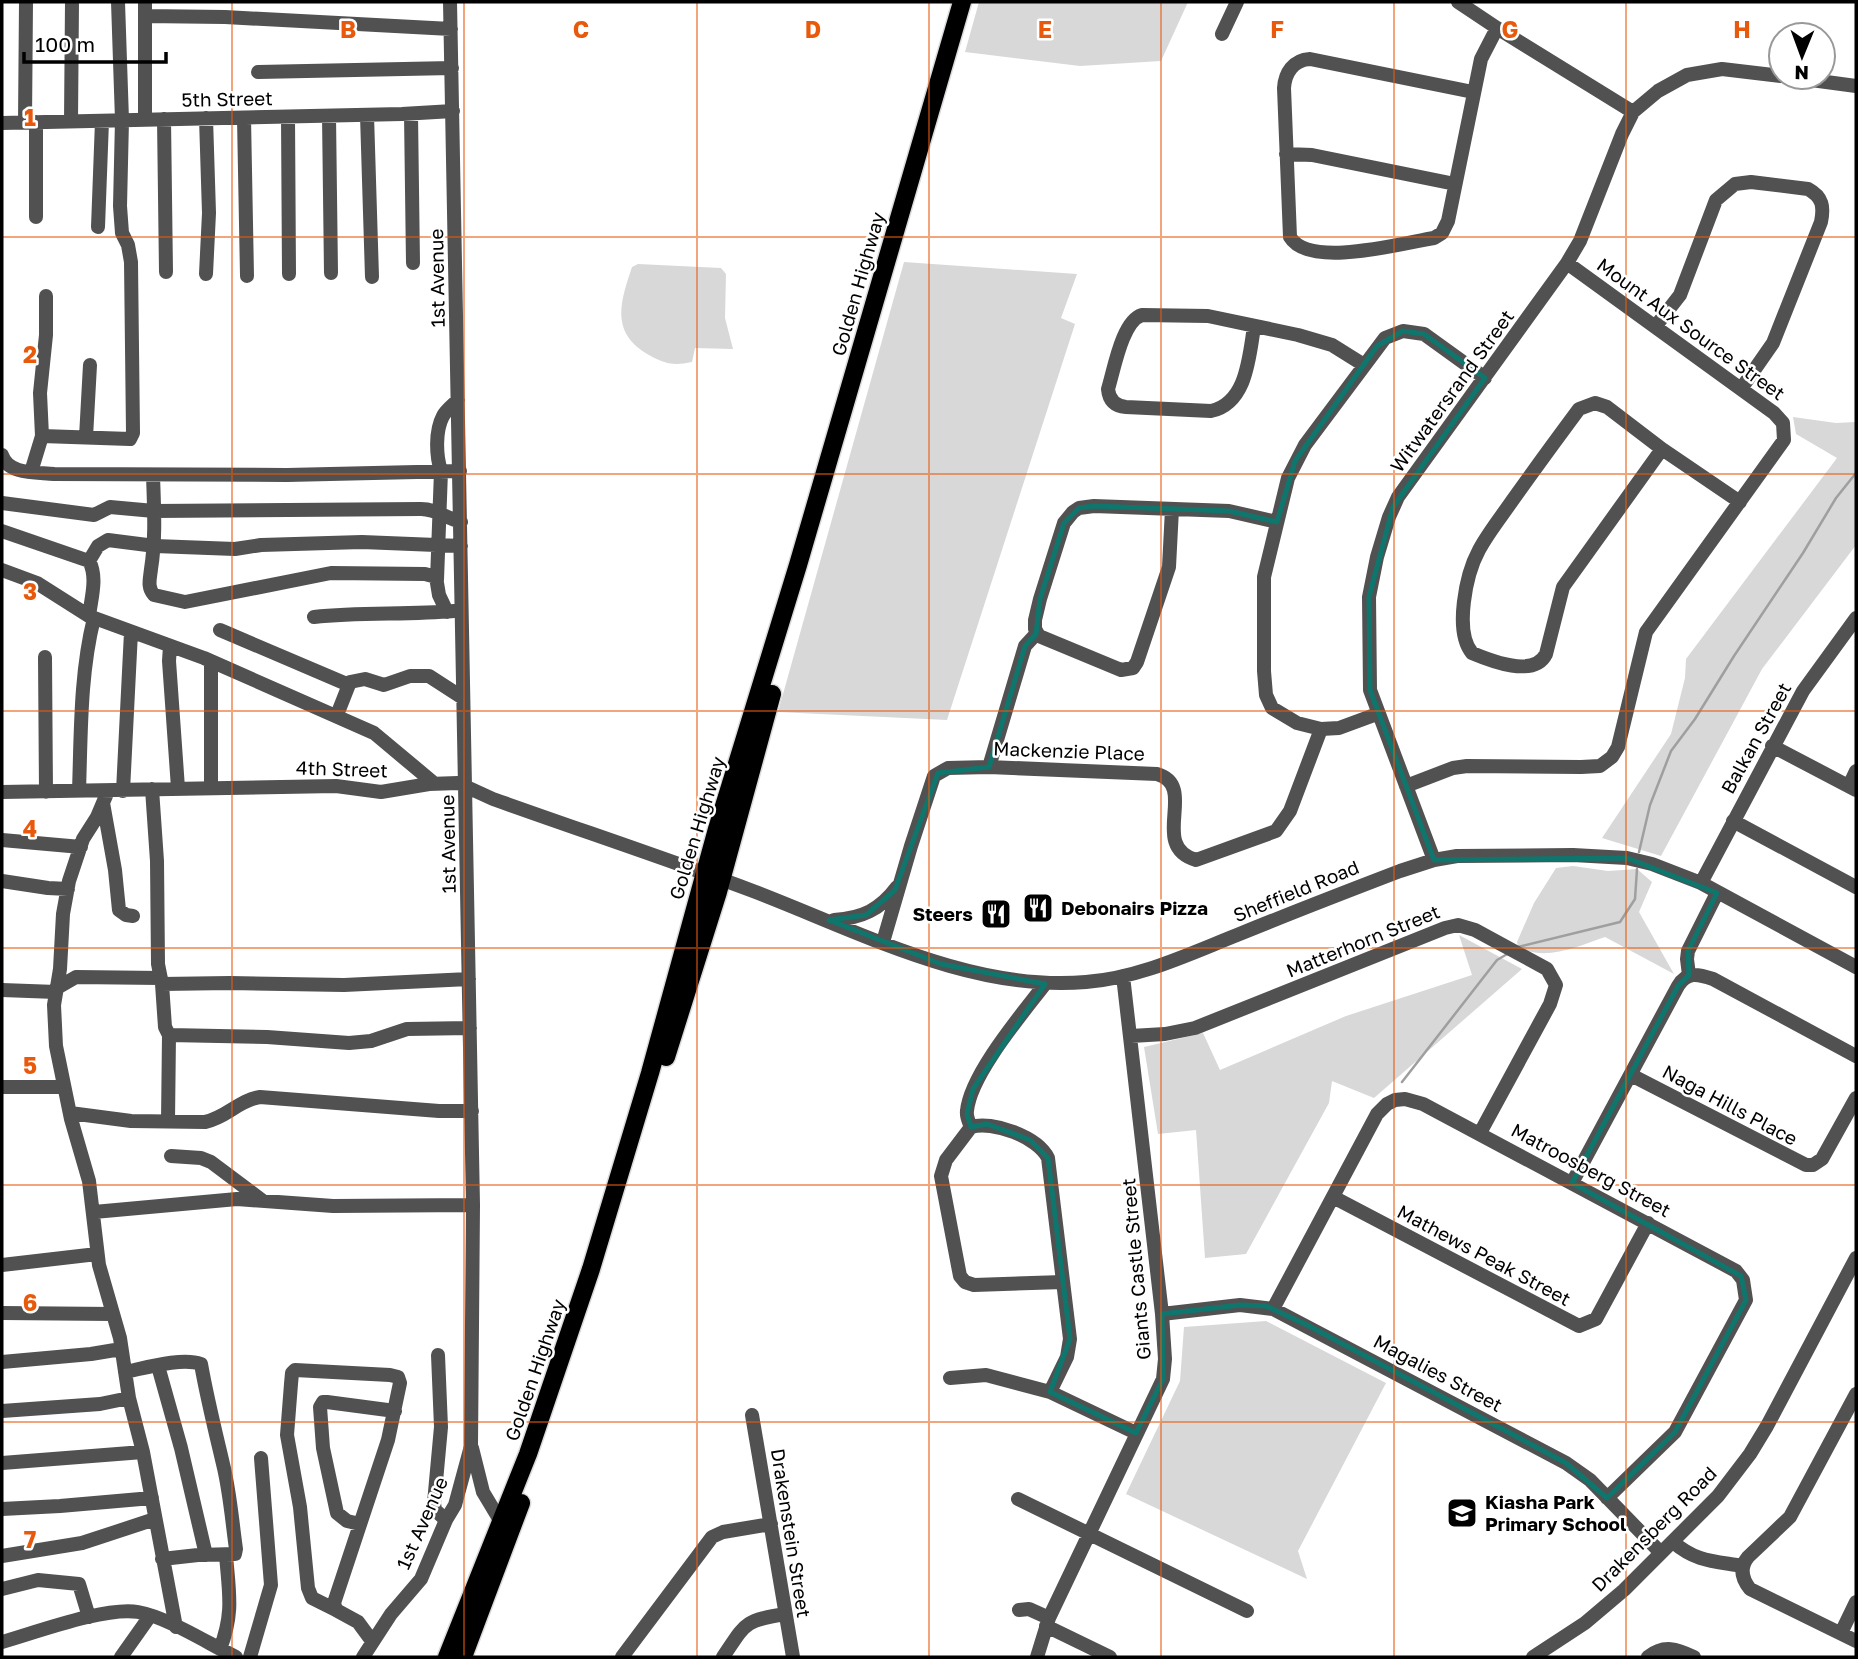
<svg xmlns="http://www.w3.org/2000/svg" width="1858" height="1659" viewBox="0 0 1858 1659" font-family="'Golos Text',sans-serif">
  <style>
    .green { fill: #d8d8d8 }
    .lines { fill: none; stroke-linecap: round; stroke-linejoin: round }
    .stream { stroke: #9f9f9f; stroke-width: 2.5 }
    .major-casing { stroke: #dbdbdb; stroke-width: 21 }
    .minor { stroke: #515151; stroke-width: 14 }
    .major { stroke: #000; stroke-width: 18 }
    .marked { fill: none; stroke: #0f766e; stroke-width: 5; stroke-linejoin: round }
    .grid { fill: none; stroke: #e8590c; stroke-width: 2; stroke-opacity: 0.55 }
    .labels { text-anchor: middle; stroke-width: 5; stroke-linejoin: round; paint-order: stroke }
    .street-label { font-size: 19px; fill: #000; stroke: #fff }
    .poi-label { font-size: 19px; font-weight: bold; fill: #000; stroke: #fff; text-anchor: start }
    .grid-label { font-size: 23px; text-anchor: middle; font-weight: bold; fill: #e8590c; stroke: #fff; stroke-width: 5; stroke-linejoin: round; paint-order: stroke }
  </style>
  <rect width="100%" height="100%" fill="#fff"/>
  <path class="green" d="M979,2H1188L1161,61L1080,66L965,52Z
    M904,262L1077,274L1061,318L1075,324L947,720L778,712Z
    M638,264L721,268L726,274L725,318L733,349L695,348L692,362C674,366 665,364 649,355C610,333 620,303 632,267Z
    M1793,417L1836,423L1856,422V545L1762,669L1661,856L1602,838L1671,734L1685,678L1686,659L1837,458L1796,434Z
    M1573,866L1608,871L1637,869L1652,882L1639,912L1674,974L1605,937C1578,946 1546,962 1518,947L1517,942L1534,903L1556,868Z
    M1459,935L1522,969L1374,1098L1332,1081L1329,1103L1246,1254L1205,1258L1196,1130L1158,1134L1144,1047L1203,1033L1220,1070L1346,1016L1472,975Z
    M1266,1321L1386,1383L1298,1551L1307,1579L1126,1494L1180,1381L1184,1327Z"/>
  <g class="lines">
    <path class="stream" d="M1639,852L1650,805L1671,751L1695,719L1734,656L1803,553L1836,498L1856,473
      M1518,947L1620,922L1635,899L1637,869
      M1402,1082L1497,960L1509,953"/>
    <g class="major-casing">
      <path id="major" d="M666,1057L718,892L772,694
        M447,1657L528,1454L591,1269L650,1073L717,829L798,565L962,2
        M463,1657L521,1503"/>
    </g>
    <path class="minor" d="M1458,2L1497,28L1633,112
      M145,16L225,17L451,29
      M1222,34L1237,2
      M258,72L452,68
      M1789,77L1856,86
      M1473,92L1310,59C1293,60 1285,73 1284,88L1290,237C1309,269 1403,243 1434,238L1442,233L1448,221L1481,59L1497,28
      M411,114L413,263
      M367,115L372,277
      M329,116L331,273
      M288,117L289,274
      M244,118L247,276
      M164,119L166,272
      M145,120V2
      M71,121L72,2
      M25,122L26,2
      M36,122V217
      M2,123L402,114L453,111
      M1286,154L1312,155L1455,184
      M98,227L102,121
      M206,274L209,213L206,118
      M46,296V335L40,393L42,436L130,439L133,433L131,262L128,245L122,233L120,206L122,120L118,2
      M1254,327C1249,357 1247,403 1211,411L1126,407C1115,406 1109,400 1108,389C1114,370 1122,321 1142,315L1208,316L1298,335L1332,345L1364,365
      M1655,327L1680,295L1716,200L1735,184L1751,182L1808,189C1823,197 1824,207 1821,222L1773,343L1741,389
      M86,437L90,365
      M1662,449L1563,587L1546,654C1534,678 1491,661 1472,653C1454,631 1466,574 1479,550C1488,533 1501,517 1512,501C1534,470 1556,440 1579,409L1595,403L1607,407L1662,449L1740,502
      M2,455C8,475 37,472 54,474L287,475L460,471
      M31,472L42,436
      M153,475C154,507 156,538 151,569C150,579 147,587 154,595L185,602L331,573L425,574L436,577L439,595L447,612
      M2,503L94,515L110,507L154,511L421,509C436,509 446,518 461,522
      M1172,509L1169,567L1137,662L1133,668L1121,670L1039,636L1035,629V620L1040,599L1064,523L1073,512L1079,508L1094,506L1229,511L1277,522
      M2,531L89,561C98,577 91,599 89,616
      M89,561L98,546L108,540L155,546L235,549L261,545L362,542L461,546
      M2,570L37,583L89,616L204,658L374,733L435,784
      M437,580L441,471C436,456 435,431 443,416C446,410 453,405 458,400
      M314,617C361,612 407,615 454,611
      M220,630L349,685
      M170,646L169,661L178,788
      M45,657L46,792
      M1377,714L1339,728L1321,729L1297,723L1272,708L1266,695L1264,671V577L1288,478L1305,445L1385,338L1403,331L1424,334L1485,378
      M337,715L350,682L365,679L384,685L410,676H429L463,698
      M1772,746L1856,790
      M989,767L1025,646L1037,633
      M1406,786L1453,768L1467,766L1581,767L1600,766L1612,757L1618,747L1646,632L1784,440L1783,423L1774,413L1567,263
      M1849,786L1856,771
      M211,788V661
      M152,789L157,861L158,964L162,984L165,1027L169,1035L168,1121
      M79,791C81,733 80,674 94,618
      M108,791L97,817L83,839L69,881L63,914L60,969L54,1005L56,1046L71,1119L89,1181L99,1265L120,1338L129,1398L143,1452L176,1627
      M123,791L131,632
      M2,792L336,786L381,792L429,784L458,783L493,799C580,830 667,859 753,891C858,931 971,992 1086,982C1139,978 1189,954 1237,935C1291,913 1345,892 1400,871L1434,860L1457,856L1573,855L1627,858L1652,864L1701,883L1856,967
      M103,803L115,870L119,910L126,915L133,916
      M1733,821L1856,887
      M2,840L81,847
      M1434,860L1370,690L1369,597L1377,557L1389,517L1398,497L1567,263L1580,241L1622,134L1633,112L1658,91L1687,75L1722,69L1781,76
      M2,881L48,888L68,889
      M1701,883L1803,691L1856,618
      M834,920C862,918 880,910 897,887
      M883,942L911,846L934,776L948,768L989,767L1157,774C1199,786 1148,846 1196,860L1276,831L1290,811L1321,729
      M1689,975L1687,959L1688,951L1717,893
      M162,984L230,983L344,985L469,979
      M57,988L76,977L160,978
      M2,990L56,992
      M169,1035L267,1037L349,1043L371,1041L407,1029L470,1028
      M1131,1036L1165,1034L1195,1028L1445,928L1458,925L1475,930L1547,969L1556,985L1550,1004L1480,1133
      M1631,1075L1806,1165H1813L1822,1159L1856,1098
      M2,1087H64
      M70,1113L131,1121L205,1122C226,1118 239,1100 260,1097L439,1111H472
      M971,1127C969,1122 966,1117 967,1111C970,1075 1022,1014 1045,984
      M171,1156L201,1158L211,1162L263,1201
      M1572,1183L1678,986C1687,971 1698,974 1713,979L1856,1056
      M1333,1197L1579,1326L1596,1319L1648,1223
      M94,1212L237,1199L333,1206L473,1205
      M2,1265L97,1254
      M1273,1309L1377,1114L1387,1104L1395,1100L1405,1099L1423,1104L1736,1271L1743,1280L1746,1300L1675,1432L1607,1498
      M2,1313L113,1314
      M1162,1314L1240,1305L1273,1309L1566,1463L1590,1480L1661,1553
      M438,1355L441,1427L434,1503L435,1510L446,1520
      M2,1362L91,1354L121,1349
      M158,1366L181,1448L206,1555
      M125,1372C145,1368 182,1357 201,1364C207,1398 215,1430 223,1464C230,1492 232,1521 236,1549L235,1554L198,1555L162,1559
      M950,1378L986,1375L1050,1392L1136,1433
      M1050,1392L1067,1357L1070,1339L1048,1158C1038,1137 992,1120 971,1127L946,1160L941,1176L960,1276L965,1282L974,1285L1063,1282
      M1856,1394L1790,1517L1748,1557C1739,1568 1742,1579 1750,1589L1856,1641
      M2,1411L100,1404L129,1398
      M752,1415L793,1657
      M472,1448L483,1492L501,1522
      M2,1463L143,1452
      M1018,1499L1247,1611
      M2,1509L60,1506L152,1498
      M360,1524L347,1521L337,1513L323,1448L320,1407L323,1402H327L395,1411
      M1673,1542C1696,1562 1714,1561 1743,1566
      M2,1556L82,1543L155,1519
      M2,1589L38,1580L79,1584L89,1617
      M336,1610L312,1598L308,1588L300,1507L287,1435L291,1384L292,1373L295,1370L390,1375L398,1377L400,1383L388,1440L334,1603L336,1610L358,1622L372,1641
      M1019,1610L1029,1609L1049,1618
      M1046,1626L1110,1657
      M1841,1633L1856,1602
      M2,1642C34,1633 107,1606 138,1612C167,1617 209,1644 236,1657
      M220,1649C234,1613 229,1593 226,1555
      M121,1657L150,1616
      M250,1657L271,1585L261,1458
      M363,1657L391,1614L421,1579L446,1520L455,1505L471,1446L473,1205L450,2
      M622,1657L712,1537L723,1532L771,1524
      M723,1657C746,1623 743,1621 785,1614
      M1037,1657L1049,1618L1163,1379L1165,1359L1162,1314L1123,976
      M1533,1657L1585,1623L1624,1590L1718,1496L1750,1454L1767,1426L1856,1258
      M1648,1657C1664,1644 1677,1649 1694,1657"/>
    <use href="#major" class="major"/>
  </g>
  <path class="marked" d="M1403,331L1424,334L1485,378L1393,507L1369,597L1370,690L1434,860L1627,858L1717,893L1688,951L1689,975L1678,986L1572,1183L1741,1276L1746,1300L1675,1432L1607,1498L1566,1463L1309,1326L1266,1306L1240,1305L1162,1314L1163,1379L1136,1433L1050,1392L1070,1339L1048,1158L1030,1140L987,1124L971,1127L967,1114L973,1089L1045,984L941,964L829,920L866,915L895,890L938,773L989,767L1025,646L1036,634L1040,599L1064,523L1079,508L1094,506L1229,511L1277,522L1295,461L1377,346Z"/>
  <path class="grid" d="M232,2V1657M464,2V1657M697,2V1657M929,2V1657M1161,2V1657M1394,2V1657M1626,2V1657M2,237H1856M2,474H1856M2,711H1856M2,948H1856M2,1185H1856M2,1422H1856"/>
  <defs>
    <g id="restaurant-square" transform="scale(1.575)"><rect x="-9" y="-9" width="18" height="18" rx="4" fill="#000" stroke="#fff"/><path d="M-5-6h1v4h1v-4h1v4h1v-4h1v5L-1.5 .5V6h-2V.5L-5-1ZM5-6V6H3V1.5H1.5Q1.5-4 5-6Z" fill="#fff"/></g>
    <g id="school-square" transform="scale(1.575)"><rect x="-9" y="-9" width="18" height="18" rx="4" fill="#000" stroke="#fff"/><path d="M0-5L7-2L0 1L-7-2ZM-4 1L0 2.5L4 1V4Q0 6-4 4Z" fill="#fff"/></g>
  </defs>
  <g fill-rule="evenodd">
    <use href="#restaurant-square" x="1038" y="908"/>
    <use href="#restaurant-square" x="996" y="914"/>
    <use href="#school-square" x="1462" y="1513"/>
  </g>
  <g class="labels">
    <g class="street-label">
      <text transform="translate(227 99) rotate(-1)" y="7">5th Street</text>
      <text transform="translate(437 278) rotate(-91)" y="7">1st Avenue</text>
      <text transform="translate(858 284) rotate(-74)" y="7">Golden Highway</text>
      <text transform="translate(1691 329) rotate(36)" y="7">Mount Aux Source Street</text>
      <text transform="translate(1452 391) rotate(-54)" y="7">Witwatersrand Street</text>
      <text transform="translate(1756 738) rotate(-61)" y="7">Balkan Street</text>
      <text transform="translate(1069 751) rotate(2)" y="7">Mackenzie Place</text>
      <text transform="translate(342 769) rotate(2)" y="7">4th Street</text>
      <text transform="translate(697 828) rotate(-73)" y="7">Golden Highway</text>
      <text transform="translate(448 844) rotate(-91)" y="7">1st Avenue</text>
      <text transform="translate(1296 891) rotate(-22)" y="7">Sheffield Road</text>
      <text transform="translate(1363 941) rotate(-22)" y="7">Matterhorn Street</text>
      <text transform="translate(1730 1105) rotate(28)" y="7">Naga Hills Place</text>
      <text transform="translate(1591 1170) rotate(28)" y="7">Matroosberg Street</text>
      <text transform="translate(1484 1255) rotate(28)" y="7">Mathews Peak Street</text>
      <text transform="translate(1136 1269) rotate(-95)" y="7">Giants Castle Street</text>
      <text transform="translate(535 1370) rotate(-71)" y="7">Golden Highway</text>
      <text transform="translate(1438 1373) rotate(28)" y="7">Magalies Street</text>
      <text transform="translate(422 1523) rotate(-66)" y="7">1st Avenue</text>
      <text transform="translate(1654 1529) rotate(-45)" y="7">Drakensberg Road</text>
      <text transform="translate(791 1533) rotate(81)" y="7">Drakenstein Street</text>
    </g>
    <g class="poi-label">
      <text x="1061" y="915">Debonairs Pizza</text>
      <text x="973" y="921" text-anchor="end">Steers</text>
      <text x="1485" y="1509">Kiasha Park<tspan x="1485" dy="22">Primary School</tspan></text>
    </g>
  </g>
  <g class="grid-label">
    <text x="348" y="38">B</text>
    <text x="581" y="38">C</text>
    <text x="813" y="38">D</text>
    <text x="1045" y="38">E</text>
    <text x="1277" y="38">F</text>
    <text x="1510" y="38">G</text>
    <text x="1742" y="38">H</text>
    <text x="30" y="126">1</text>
    <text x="30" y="363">2</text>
    <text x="30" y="600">3</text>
    <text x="30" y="837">4</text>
    <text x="30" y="1074">5</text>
    <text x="30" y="1311">6</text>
    <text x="30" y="1548">7</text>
  </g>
  <rect width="1858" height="1659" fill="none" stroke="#000000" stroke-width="7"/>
  <g transform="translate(1802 56) rotate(181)"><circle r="33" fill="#ffffff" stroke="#999999" stroke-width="2"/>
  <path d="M0-5L12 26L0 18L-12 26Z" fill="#000000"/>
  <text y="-10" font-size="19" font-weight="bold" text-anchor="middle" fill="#000000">N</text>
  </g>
  <path d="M24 52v10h142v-10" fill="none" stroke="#000000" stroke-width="3.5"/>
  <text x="35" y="52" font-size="21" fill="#000000" stroke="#ffffff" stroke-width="5" paint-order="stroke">100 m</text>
</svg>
